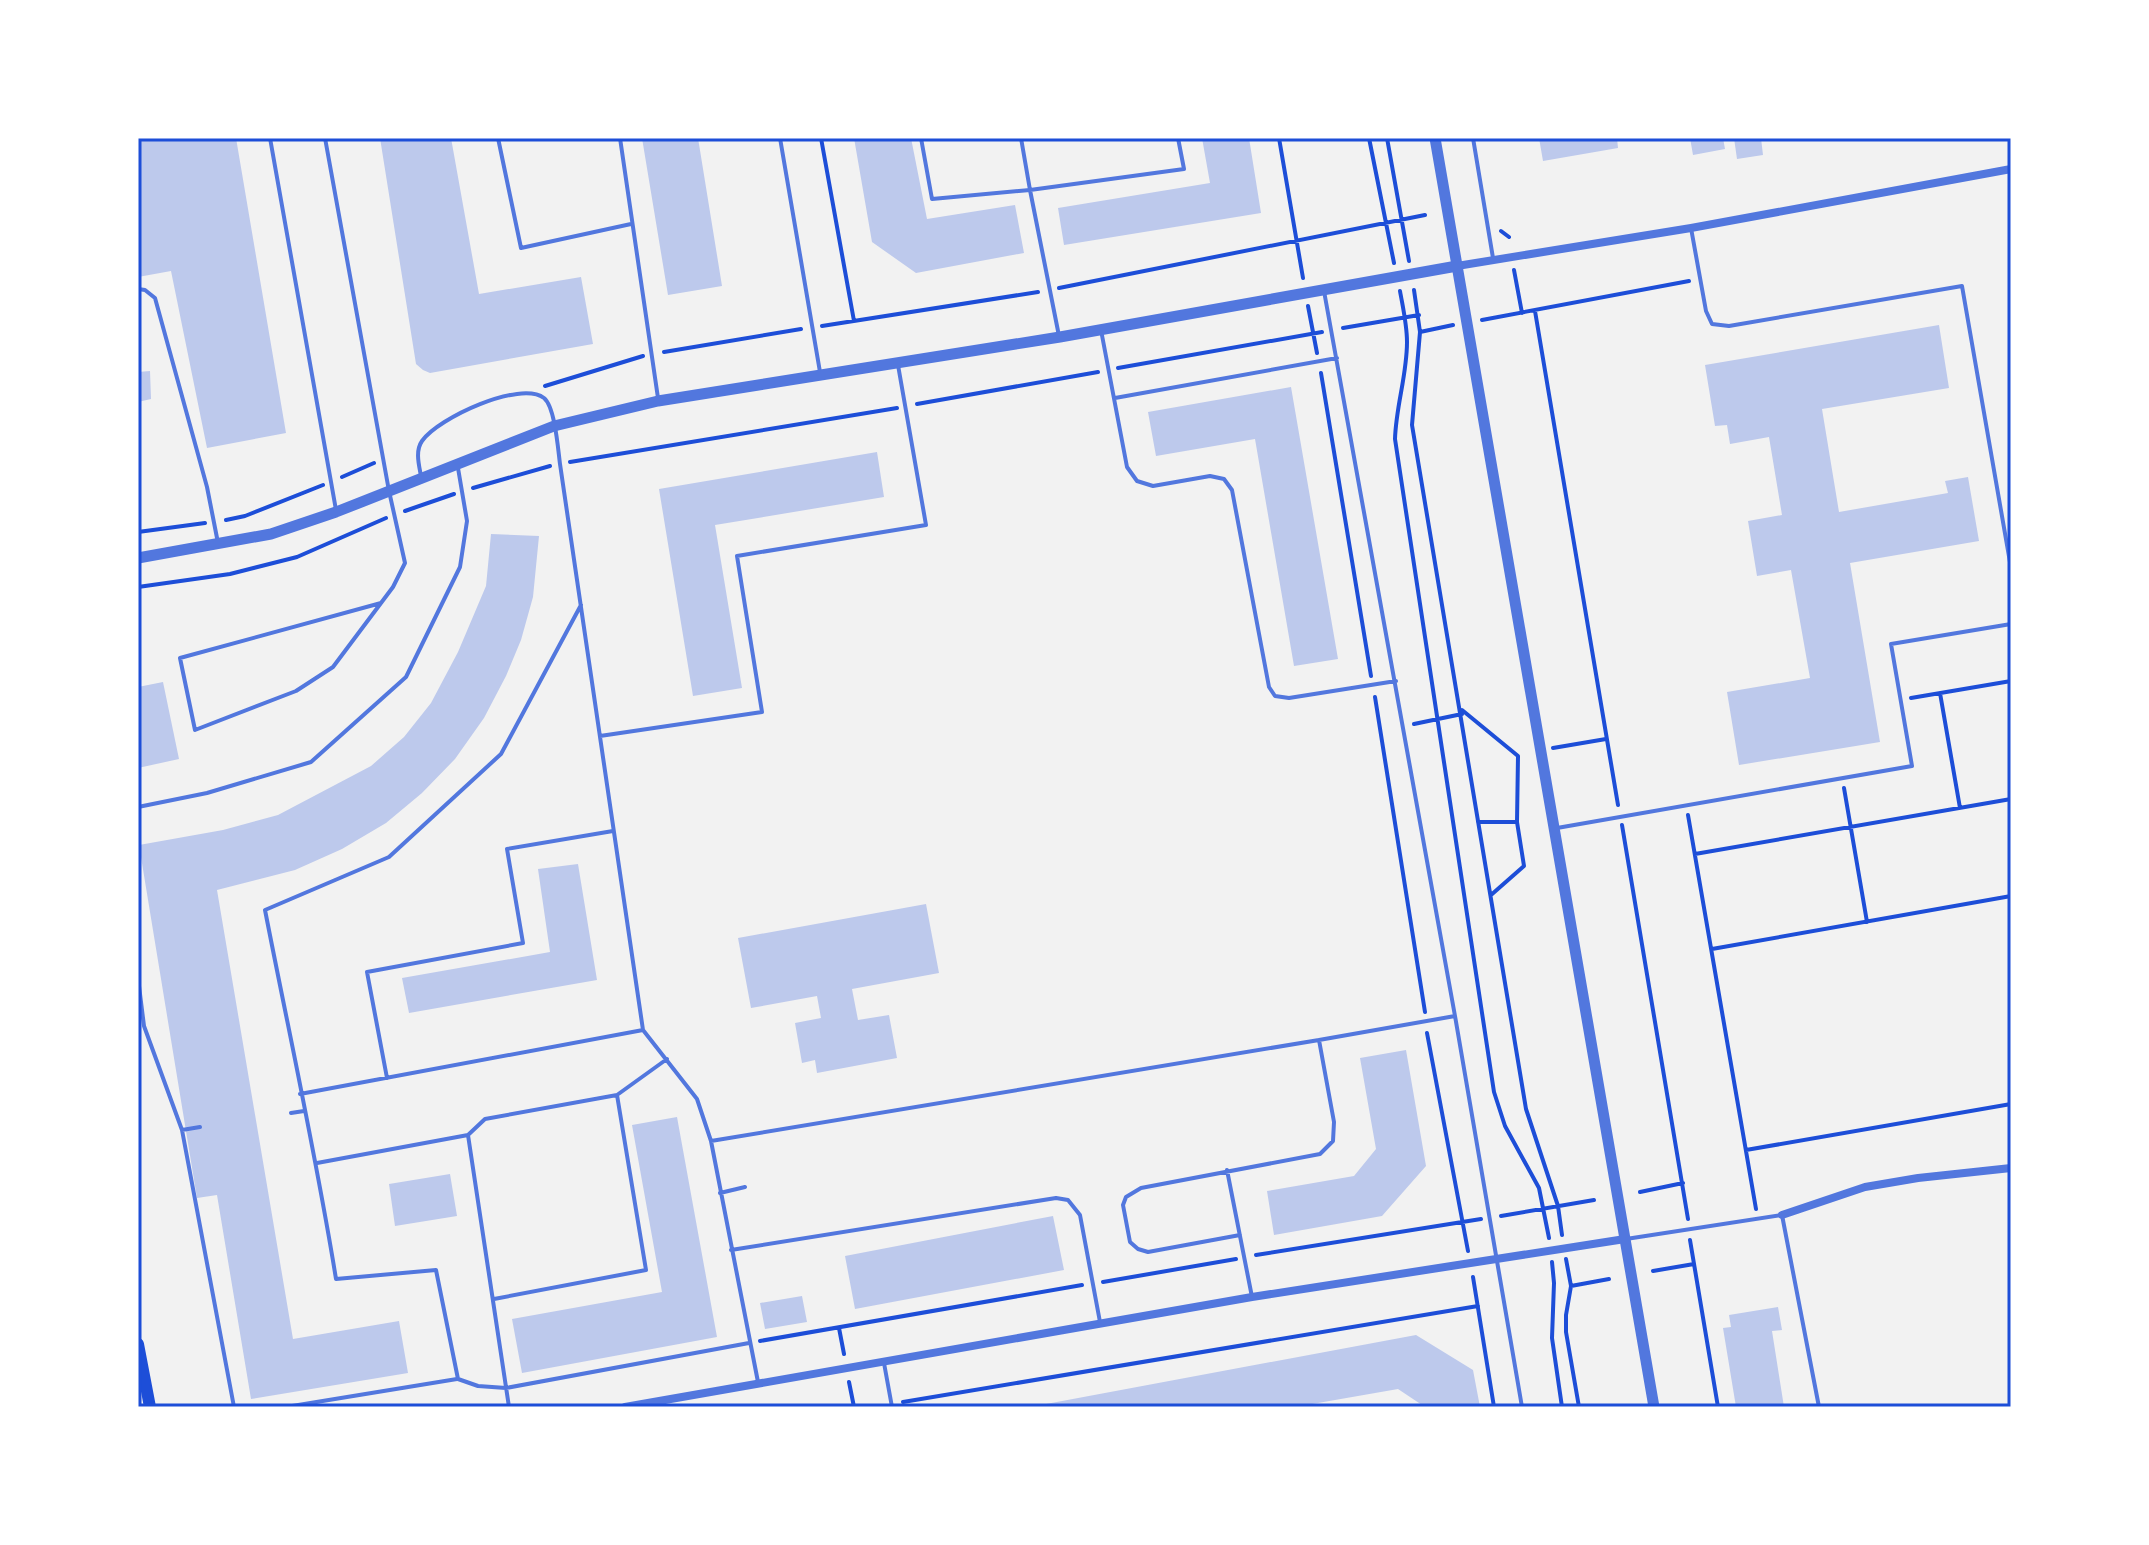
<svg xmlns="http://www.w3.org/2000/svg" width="2149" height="1545" viewBox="0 0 2149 1545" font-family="'Roboto Condensed',sans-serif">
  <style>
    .building { fill: #bdc9ec }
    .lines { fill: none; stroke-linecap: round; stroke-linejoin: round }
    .path { stroke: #1d4ed8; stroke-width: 4 }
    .service { stroke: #5277de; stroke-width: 4 }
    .minor { stroke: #5277de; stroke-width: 8 }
    .tertiary { stroke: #5277de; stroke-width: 11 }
    .secondary { stroke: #1d4ed8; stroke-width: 12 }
    .neatline { fill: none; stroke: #1d4ed8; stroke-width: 3 }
  </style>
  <rect width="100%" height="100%" fill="#f2f2f2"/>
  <path class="building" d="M138,138H236L286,433L207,448L171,271L138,277Z
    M380,138H451L479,294L581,277L593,344L430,373L423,370L416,364Z
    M642,138H698L722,286L668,295Z
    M854,138H911L927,219L1015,205L1024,253L916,273L872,242Z
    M1202,138H1249L1261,213L1064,245L1058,208L1210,183Z
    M1539,138H1617L1618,148L1543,161Z
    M1690,138H1723L1725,149L1693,155Z
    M1734,138H1761L1763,155L1737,159Z
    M1939,325L1949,388L1822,409L1839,512L1948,493L1945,481L1968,477L1979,541L1850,563L1880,742L1739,765L1727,692L1810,678L1791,570L1757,576L1748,521L1782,515L1769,437L1730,444L1727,425L1715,426L1705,365Z
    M150,371L151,399L138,402V372Z
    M1291,387L1338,659L1294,666L1255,439L1156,456L1148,412Z
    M877,452L884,497L715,525L742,688L693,696L659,489Z
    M491,534L539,536L533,597L521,640L506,676L484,718L455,759L422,793L386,823L342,849L295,870L217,890L293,1339L399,1321L408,1373L251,1399L217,1195L197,1198L139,845L223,830L278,815L371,766L404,737L431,703L458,652L486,586Z
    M163,682L179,759L138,768V687Z
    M578,864L597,980L409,1013L402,978L550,952L538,869Z
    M926,904L939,973L852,989L858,1020L889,1015L897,1058L817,1073L815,1060L802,1063L795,1023L821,1018L817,996L751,1008L738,938Z
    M1406,1050L1426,1166L1382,1216L1274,1235L1267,1191L1354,1176L1376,1149L1360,1058Z
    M677,1117L717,1337L522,1373L512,1319L662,1292L632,1125Z
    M450,1174L457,1216L395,1226L389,1184Z
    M1053,1216L1064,1270L855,1309L845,1256Z
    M802,1296L807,1322L765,1329L760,1303Z
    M1778,1307L1782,1330L1772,1331L1784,1407H1736L1723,1328L1731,1327L1729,1315Z
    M1416,1335L1473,1370L1480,1407H1425L1398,1389L1295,1407H1030Z"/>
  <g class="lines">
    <path class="path" d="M821,138L854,321
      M1279,138L1303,278
      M1369,138L1394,263
      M1387,138L1409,261
      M1501,231L1509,237
      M1514,270L1522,313
      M1059,288L1425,215
      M1414,290L1420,332L1412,425L1526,1109L1558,1206L1562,1235
      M1400,291C1403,308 1407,325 1407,342C1407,375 1396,406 1395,439L1494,1092L1505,1126L1539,1188L1549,1238
      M1308,306L1317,353
      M1535,311L1618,805
      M1482,320L1689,281
      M822,326L1038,292
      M1343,328L1419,315
      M1420,332L1453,325
      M664,352L801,329
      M1118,368L1322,332
      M1321,373L1371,676
      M545,386L643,356
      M917,404L1098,372
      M570,462L897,408
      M342,477L374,463
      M473,488L550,466
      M405,511L454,494
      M226,520L245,516L323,485
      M138,532L205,523
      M138,587L230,574L297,557L386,518
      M1940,693L1960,808
      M1375,697L1425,1012
      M1911,698L2011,681
      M1462,710L1518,756L1517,822
      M1414,724L1462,714
      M1553,748L1606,739
      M1844,788L1867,922
      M1688,815L1756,1209
      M1478,822H1517L1524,866L1491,895
      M1622,825L1688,1219
      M1695,854L2011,799
      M1712,949L2011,896
      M1427,1033L1468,1251
      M1746,1150L2011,1104
      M1640,1192L1683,1183
      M1501,1216L1594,1200
      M1690,1240L1718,1407
      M1256,1255L1481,1219
      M1566,1259L1571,1286L1566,1315V1332L1579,1407
      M1552,1262L1554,1283L1552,1338L1562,1407
      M1653,1271L1694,1264
      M1473,1277L1494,1407
      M1103,1282L1236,1259
      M1571,1286L1609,1279
      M839,1328L844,1354
      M760,1341L1082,1285
      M849,1382L854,1407
      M903,1402L1478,1306"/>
    <path class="service" d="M270,138L336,510
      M325,138L389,491L405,563L393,587L333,667L296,691L195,730L180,658L381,603
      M498,138L521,248L631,224
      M620,138L658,398
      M780,138L820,372
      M921,138L932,199L1030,190L1059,336
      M1021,138L1030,190L1184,169L1178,138
      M1473,138L1493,258
      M1691,228L1706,311L1712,324L1729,326L1962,286L2011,568
      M138,289L145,290L155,298L207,487L218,543
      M1324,291L1455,1016L1522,1407
      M1101,330L1127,467L1137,481L1153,486L1210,476L1224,479L1232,490L1269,687L1275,696L1289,698L1396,681
      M1115,398L1337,358
      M421,476C419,465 415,451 422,441C438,418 520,380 544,398C555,407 558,449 560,464L643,1030L697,1099L711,1141L758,1382
      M581,605L501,754L389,857L265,910C289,1033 316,1155 336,1279L436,1270L458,1379L478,1386L506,1388L749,1343
      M600,736L762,712L737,556L926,525L898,365
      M138,807L207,793L311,762L406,677L460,567L467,521L458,468
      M1557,828L1912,766L1891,644L2011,624
      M138,978L144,1026L182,1130L234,1407
      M387,1078L367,972L523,943L507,849L613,831
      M300,1094L643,1030
      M291,1113L304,1111
      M182,1130L200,1127
      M711,1141L1319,1040
      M317,1163L468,1135
      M1227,1170L1252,1297
      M720,1193L745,1187
      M1240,1235L1148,1252L1138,1249L1130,1242L1123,1205L1126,1197L1141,1188L1320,1154L1333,1141L1334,1122L1319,1040L1455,1016
      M1626,1239L1782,1215L1819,1407
      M731,1250L1056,1198L1068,1200L1080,1215L1100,1322
      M494,1299L646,1270L617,1095
      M884,1363L892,1407
      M286,1407L457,1379
      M509,1407L468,1135L485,1119L617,1095L667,1059"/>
    <path class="minor" d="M1457,266L1691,228L2011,169
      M1782,1215L1865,1187L1918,1178L2011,1168
      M625,1407L1252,1297L1625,1239"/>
    <path class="tertiary" d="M1435,138L1654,1407
      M138,558L271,534L336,512L554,426L658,401L1060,337L1457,266"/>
    <path class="secondary" d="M138,1344L150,1407"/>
  </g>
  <rect width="2149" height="1545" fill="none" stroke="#ffffff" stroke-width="280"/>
  <rect x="140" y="140" width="1869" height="1265" class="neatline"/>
</svg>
